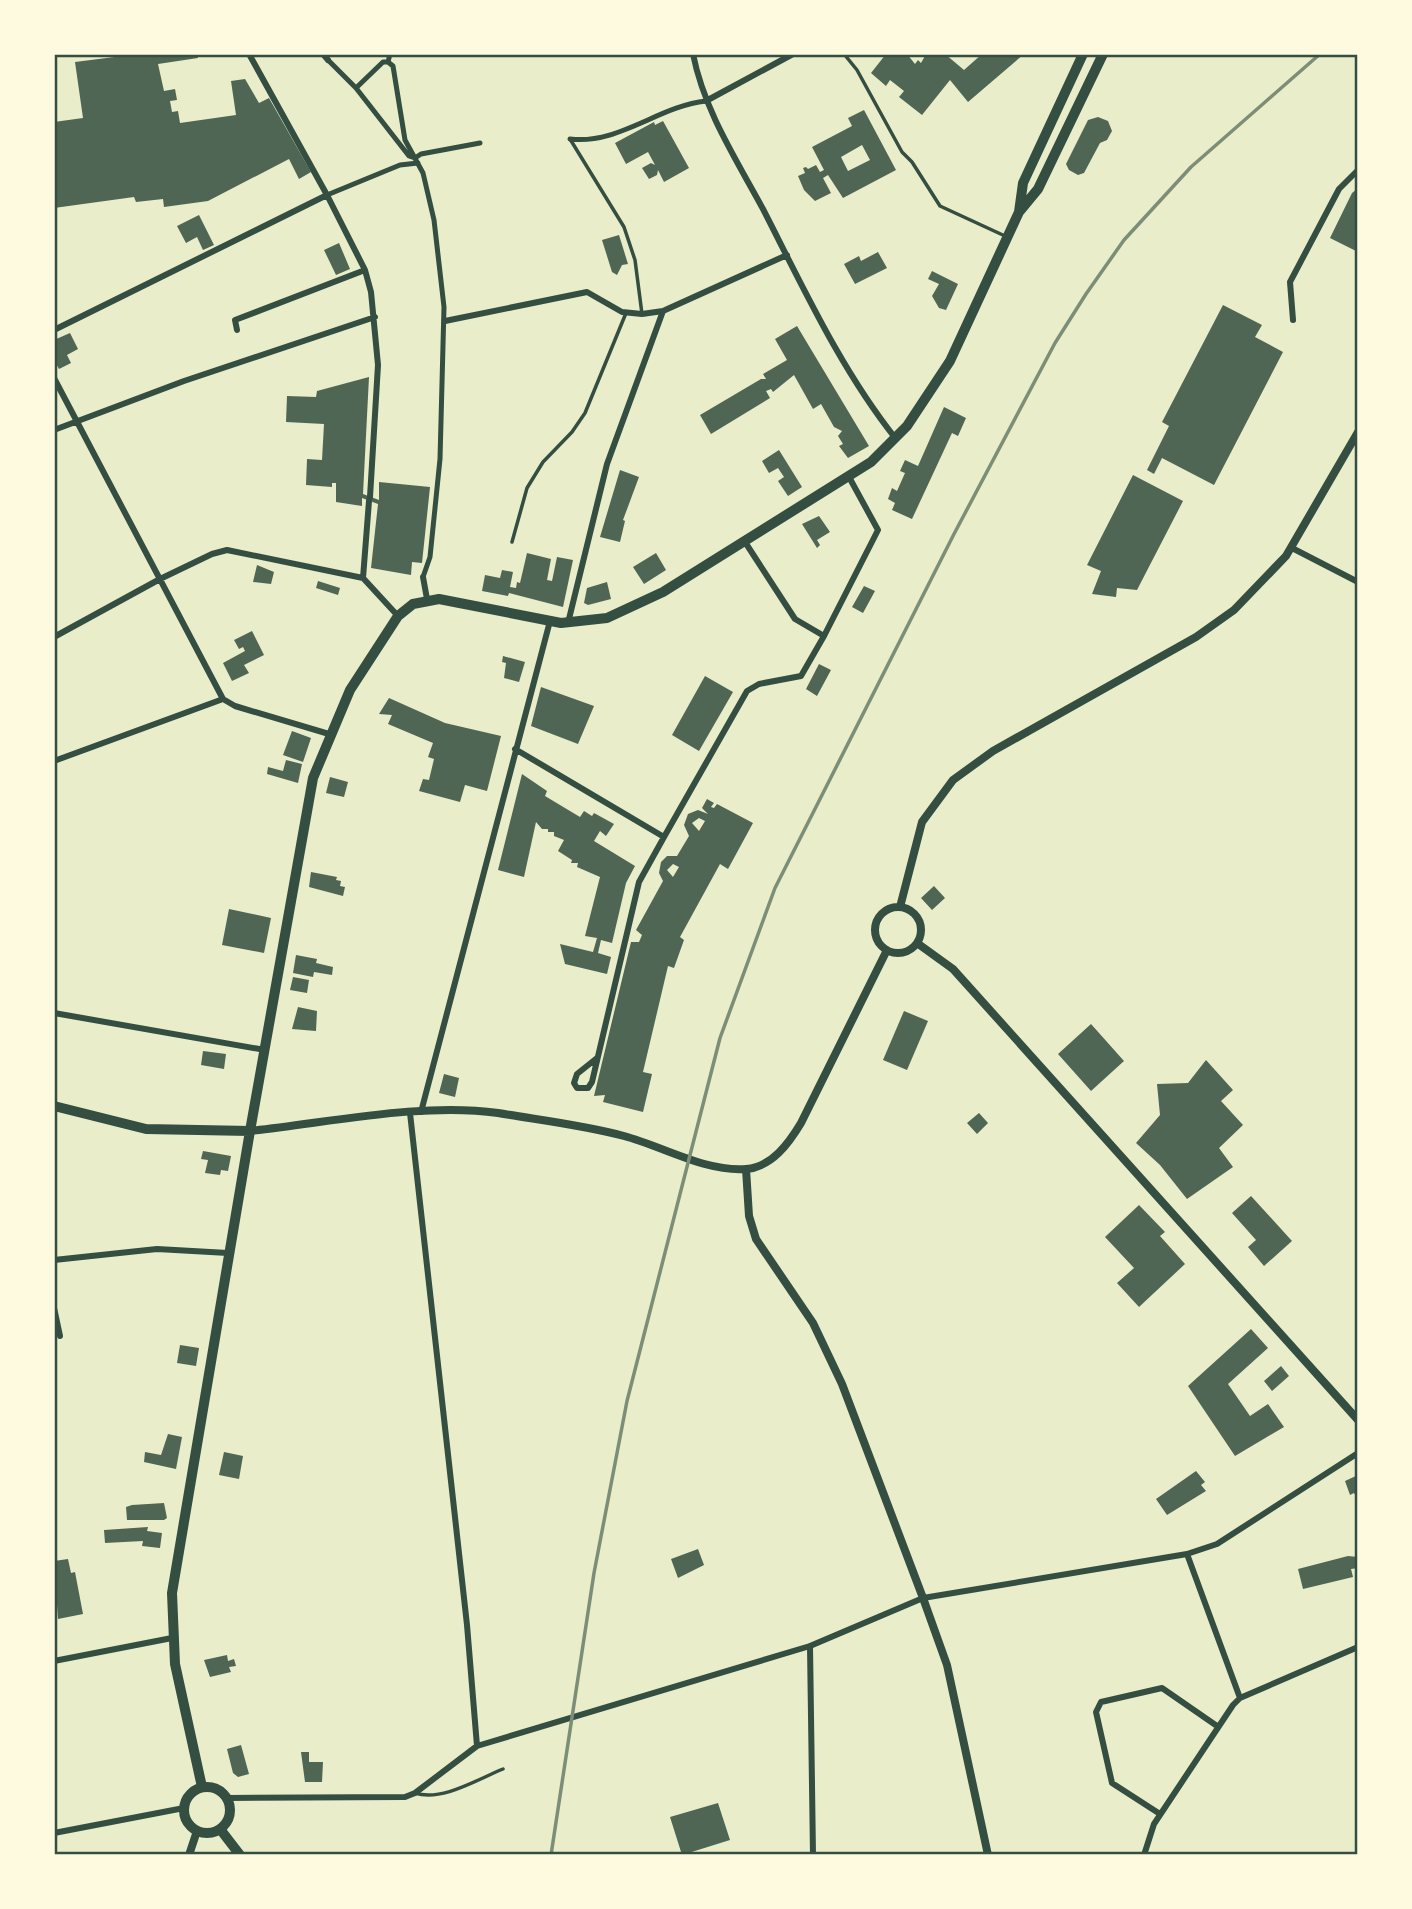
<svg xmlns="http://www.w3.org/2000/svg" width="1412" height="1909" viewBox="0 0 1412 1909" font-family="'Space Grotesk',sans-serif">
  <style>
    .building { fill: #4f6655; fill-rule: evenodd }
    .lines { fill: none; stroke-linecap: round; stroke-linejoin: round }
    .service { stroke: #344e41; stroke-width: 3.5 }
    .pedestrian { stroke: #344e41; stroke-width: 5 }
    .minor { stroke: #344e41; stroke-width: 6 }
    .tertiary { stroke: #344e41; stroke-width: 8 }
    .secondary { stroke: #344e41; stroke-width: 10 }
    .primary { stroke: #344e41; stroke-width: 10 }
    .rail { stroke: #7c8e77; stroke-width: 3.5 }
    .neatline { fill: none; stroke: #344e41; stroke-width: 2.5 }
  </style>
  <rect width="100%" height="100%" fill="#e9edc9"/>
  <path class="building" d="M138,54H197L198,58L158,64L164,91L175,89L177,100L170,101L172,112L178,111L180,123L236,115L231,81L245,79L259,103L269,98L311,172L299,179L289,159L208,201L164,207L163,199L136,202L134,197L54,208V122L83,118L75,62Z
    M886,54H907L915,64L918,60L921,63L926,54H945L964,70L982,54H1024L968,102L950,80L922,115L899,97L904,91L890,80L886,86L871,73Z
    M864,110L896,170L843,198L828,175L823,178L831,193L815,201L804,190L798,176L805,173L803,168L806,167L808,169L816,165L820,172L824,170L812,147L852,126L848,118ZM862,145L870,160L848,171L841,157Z
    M1098,117L1108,121L1112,131L1107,140L1100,143L1084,173L1078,175L1069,170L1066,164L1088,120Z
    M663,121L689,168L664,182L658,170L657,175L649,179L642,168L651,163L655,165L648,152L626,164L615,143L654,122L655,125Z
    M1358,188V252L1330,238L1352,193Z
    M199,215L214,245L203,250L197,237L186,243L177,226Z
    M619,235L628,264L622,265L617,275L612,272L602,240Z
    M339,243L350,269L336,275L324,250Z
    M878,252L887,268L855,284L844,264L859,256L861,261Z
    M932,271L958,284L946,310L939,308L932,296L939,284L928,279Z
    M1223,305L1262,325L1255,337L1283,352L1214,485L1162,458L1154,474L1147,470L1169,426L1162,422Z
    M797,326L869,446L848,458L839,446L843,444L838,436L842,431L834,427L821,404L813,409L794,375L773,392L771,389L766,391L770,398L711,434L700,415L761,379H766L763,374L787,360L775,339Z
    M70,333L78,349L67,355L71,363L59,369L54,360V340Z
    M369,377L363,494L379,500V482L430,487L422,563L412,562L411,575L371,568L378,504L362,498V506L336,502V483H332V487L306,485L307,459L322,460L324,424L286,422L287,396L316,397L317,391Z
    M944,407L966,418L958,436L952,433L912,519L892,510L895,503L888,499L892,488L897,491L905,473L900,471L905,460L918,466Z
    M779,450L802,487L788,496L778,481L784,477L778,468L769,473L762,461Z
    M620,470L639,477L623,520L625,521L620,542L600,537Z
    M1133,475L1183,501L1137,590L1117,588L1116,597L1092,594L1101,571L1087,565Z
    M819,516L830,532L817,540L820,545L817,548L802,524Z
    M527,553L551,559L547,580L552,581L557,557L573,560L563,607L509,593L508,596L482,591L485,575L500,578L502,570L513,572L510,587L516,588L517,582L520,583Z
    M656,553L666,570L644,584L633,567Z
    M257,565L274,572L271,584L253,582Z
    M318,581L340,588L338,595L316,588Z
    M607,582L611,599L588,605L584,603L587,588Z
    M864,586L875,591L863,613L852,607Z
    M252,631L264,655L244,665L249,673L232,681L223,663L245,651L243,647L239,649L234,640Z
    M503,656L525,662L519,682L504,678L506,663L502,662Z
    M819,664L831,670L817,696L806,689Z
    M705,676L733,692L699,751L672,735Z
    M541,687L594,706L578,744L531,726Z
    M389,698L445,723L501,736L487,791L465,785L460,802L419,791L423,779L429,780L434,759L428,757L433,743L388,724L392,715L379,714Z
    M292,731L311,738L303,762L283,755Z
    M286,760L302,764L298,783L267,774L268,767L283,771Z
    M522,774L547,791L545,796L580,817L584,811L592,816L594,813L614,824L606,836L600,831L594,841L635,866L626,883L612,943L601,940L598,953L611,957L607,974L565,964L560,944L593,952L597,938L585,936L600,877L577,867L578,863H571L572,860L558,851L564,840L554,836V832H548V829H542L536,822L524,877L498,870Z
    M330,777L348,782L344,797L326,793Z
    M707,799L714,803L711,807L714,808L717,804L753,823L728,869L720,864L680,937L684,940L674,968L668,966L643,1072L652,1074L643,1112L603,1102L605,1095L594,1096L631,942H639L642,935L636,930L663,881L659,873L661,862L667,856H677L689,836L684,825L688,814L698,810L708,814L702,808ZM699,818L705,821L699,831L692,823ZM673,864L679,867L673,877L667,870Z
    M311,872L337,877L336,880L341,881L340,886L345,887L343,896L309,887Z
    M934,886L945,898L932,910L921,898Z
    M229,909L271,918L264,953L222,945Z
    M296,955L317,959L316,963L333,967L332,975L314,972L313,977L293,973Z
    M293,977L309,980L307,993L290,990Z
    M298,1007L317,1011L316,1031L292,1029Z
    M904,1011L928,1021L907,1070L883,1060Z
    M1091,1024L1124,1061L1091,1091L1058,1054Z
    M203,1051L226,1054L224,1069L201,1065Z
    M1206,1060L1233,1090L1221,1101L1243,1125L1219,1148L1233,1167L1187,1199L1160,1165L1136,1143L1160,1115L1157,1084L1188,1083Z
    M444,1074L459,1078L455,1097L439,1093Z
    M979,1113L988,1123L977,1134L967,1123Z
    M203,1151L231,1156L228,1171L221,1170L220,1175L205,1173L208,1160L201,1159Z
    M1251,1196L1292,1241L1264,1266L1248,1247L1256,1240L1232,1213Z
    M1139,1205L1165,1232L1160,1236L1185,1264L1139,1307L1117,1283L1134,1268L1105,1237Z
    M1251,1329L1268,1348L1228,1384L1250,1416L1268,1404L1284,1427L1235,1456L1188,1386Z
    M180,1345L199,1348L196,1366L177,1363Z
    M1281,1366L1289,1376L1272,1391L1264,1381Z
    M168,1434L182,1437L176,1469L144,1462L145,1452L161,1455Z
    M224,1452L243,1456L239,1479L219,1475Z
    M1196,1471L1205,1482L1201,1485L1206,1491L1167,1515L1156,1499Z
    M1358,1475V1499L1354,1493L1350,1495L1345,1481Z
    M164,1503L167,1518L164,1520H127L126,1507L132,1505Z
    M148,1527L147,1531L162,1533L160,1548L142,1546L143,1541L105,1543L104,1530Z
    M698,1549L704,1565L678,1578L671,1559Z
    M1348,1556L1358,1557V1568L1351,1569L1353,1577L1303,1589L1298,1569Z
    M68,1559L71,1573L75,1572L83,1614L58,1619L54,1561Z
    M227,1655L228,1661L234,1659L236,1666L229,1667L231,1672L210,1677L204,1660Z
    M241,1745L249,1774L238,1777L233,1773L227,1749Z
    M301,1752H309V1762H323L322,1782H305Z
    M718,1803L730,1840L682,1855L670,1817Z"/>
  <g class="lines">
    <path class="service" d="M844,54L857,70L902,152L912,162L940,206L1005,236
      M570,139L624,227L635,260L642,314
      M512,542L527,488L543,462L572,432L585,413L626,313
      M415,1793C442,1802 478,1779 503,1769"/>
    <path class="pedestrian" d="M390,54L388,62L393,66L405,140L423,173L434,220L444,307L440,459L430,557L423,577
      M328,60L356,88L409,156L415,158
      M356,88L383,62H388
      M570,139C618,145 659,106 706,101
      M415,158L421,154L480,143
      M327,195L400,165L418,163"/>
    <path class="minor" d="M249,54L327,195L365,270L371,292L378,365L370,497
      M323,54L328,60
      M693,54C704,110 736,159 763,209C803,287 841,370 896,439
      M706,101L793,54
      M1293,320L1290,282L1339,189L1358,170
      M445,321L587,292L622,312L642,314L663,311L787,255
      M54,330L327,195
      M237,330L235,320L365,270
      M54,378L223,699
      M54,430L184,381L375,317
      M745,542L795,619L824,636L878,530L849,477
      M1292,548L1358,582
      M423,577L427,599
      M363,578L369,501
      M568,623L607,464L663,311
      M54,637L160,579L212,554L227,550L363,578L398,616
      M515,749L664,837L747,691L759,684L801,676L824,636
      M54,761L223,699L235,706L329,734
      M54,1013L265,1050
      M597,1058L577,1074L574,1083L577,1088H588L592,1082L639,882L664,837
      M421,1112L550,621
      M410,1113L467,1625L477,1746
      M54,1260L157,1249L228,1253
      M54,1308L60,1336
      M1187,1554L1217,1544L1358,1453
      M810,1646L813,1855
      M54,1661L172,1638
      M227,1798L405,1797L415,1793L477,1746L810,1646L923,1598L1187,1554L1240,1698
      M1160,1814L1112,1783L1096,1712L1101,1702L1162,1688L1217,1726
      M54,1833L184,1808
      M1144,1855L1154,1824L1233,1705L1240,1698L1358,1647"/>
    <path class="tertiary" d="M900,907L922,822L953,780L993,751L1196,637L1234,610L1286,556L1358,432
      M875 930a23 23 0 1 1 46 0a23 23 0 1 1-46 0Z
      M917,943L953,969L1358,1420
      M250,1131C327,1123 422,1102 498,1113C539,1120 583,1125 624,1136C662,1146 705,1172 746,1169C772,1167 789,1143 801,1123L887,950
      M746,1169L749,1216L756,1239L813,1323L842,1384L923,1598L947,1665L988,1855
      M189,1855L197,1831"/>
    <path class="secondary" d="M1019,212L1023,183L1083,54
      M250,1131L313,778L350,690L398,616L413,604L439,599L561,623L607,618L663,592L871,462L907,426L950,361L1019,212L1038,189L1103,54"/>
    <path class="primary" d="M54,1106L146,1129L250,1131L172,1593L175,1664L202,1787
      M184 1810a23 23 0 1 1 46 0a23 23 0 1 1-46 0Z
      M220,1829L240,1855"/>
    <path class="rail" d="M551,1855L594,1573L627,1401L720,1038L775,888L954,534L1055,343L1086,294L1124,240L1191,167L1320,54"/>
  </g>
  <rect width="1412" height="1909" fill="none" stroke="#fefae0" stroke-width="112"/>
  <rect x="56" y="56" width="1300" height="1797" class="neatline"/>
</svg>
